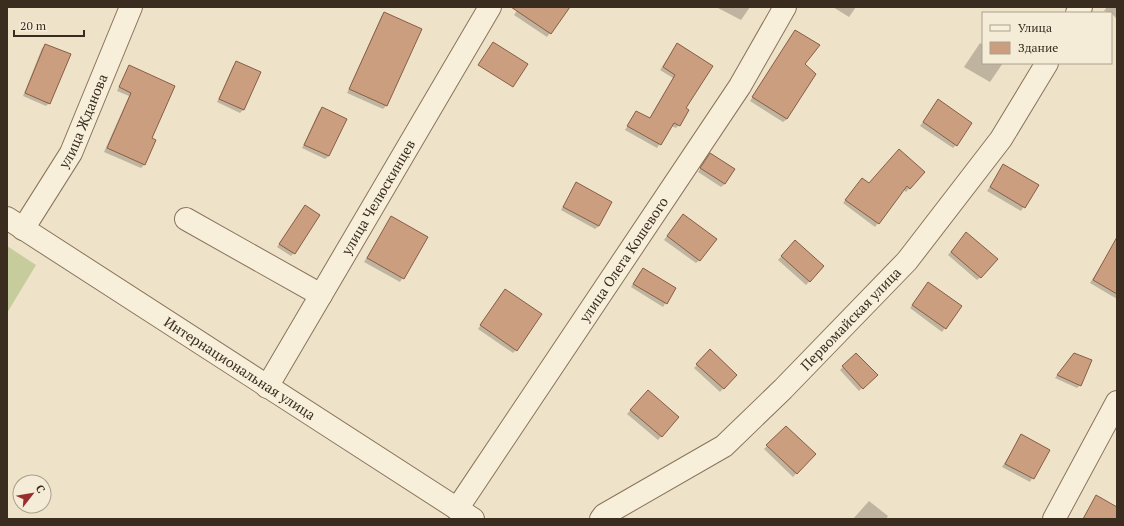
<svg xmlns="http://www.w3.org/2000/svg" width="1124" height="526" viewBox="0 0 1124 526" font-family="'PT Serif',serif">
  <style>
    .green { fill: #c7cc9c }
    .shadow { fill: #0003 }
    .building { fill: #cb9e7f; stroke: #885e44 }
    .lines { fill: none; stroke-linecap: round; stroke-linejoin: round }
    .minor-casing { stroke: #89745d; stroke-width: 24 }
    .minor { stroke: #f8efdb; stroke-width: 22 }
    .labels { text-anchor: middle; stroke-width: 3; stroke-linejoin: round; paint-order: stroke }
    .street-label { font-size: 14px; fill: #3a2d20; stroke: #f5ecd8 }
  </style>
  <rect width="100%" height="100%" fill="#eee2c8"/>
  <path class="green" d="M7,246L36,265L7,313Z"/>
  <path class="shadow" d="M519,7H558L565,12L547,37L514,15Z
    M716,7H750L741,20Z
    M833,7H856L849,17Z
    M1107,7H1117V19L1111,13L1104,11Z
    M384,13L420,30L386,106L383,109L347,93L381,17Z
    M792,35L787,119L783,122L750,101Z
    M980,43L983,45V63H1003L990,82L964,67Z
    M46,45L49,103L46,106L23,96L42,48Z
    M674,48L684,109L679,125L676,128L671,126L657,148L625,130L636,112L649,119L673,78L660,70Z
    M236,62L243,110L240,113L217,102L233,66Z
    M129,66L150,139L155,141L144,165L141,168L104,152L129,96L117,91Z
    M935,104L956,145L953,148L920,126Z
    M322,108L329,156L325,159L302,148L319,111Z
    M707,157L725,184L721,187L698,172Z
    M1004,165L1038,185L1021,211L987,191Z
    M924,173L906,192L903,189L875,227L843,203L862,179L869,184Z
    M576,183L599,226L595,229L561,210Z
    M305,206L294,253L291,256L277,247Z
    M391,217L427,238L400,282L364,262Z
    M680,218L700,260L696,263L664,240Z
    M963,237L981,277L977,280L948,255Z
    M795,242L823,266L806,285L778,260Z
    M1106,257L1117,263V299L1090,283Z
    M640,272L675,288L663,307L631,287Z
    M925,287L945,328L942,332L910,308Z
    M502,293L516,350L513,353L478,329Z
    M710,351L736,375L720,392L694,368Z
    M856,354L876,375L859,391L840,370Z
    M1071,357L1080,385L1077,388L1055,378Z
    M645,394L678,417L658,440L627,414Z
    M786,427L814,454L793,477L764,449Z
    M1021,436L1048,450L1030,482L1002,467Z
    M1096,497L1117,508L1111,519L1083,518Z
    M869,501L888,516L886,519H853Z"/>
  <path class="building" d="M511,7H570L551,34Z
    M384,12L422,29L387,106L349,89Z
    M795,30L820,45L805,64L816,74L787,119L752,97Z
    M493,42L528,64L513,87L478,65Z
    M677,43L713,66L686,108L689,110L680,126L674,123L661,145L627,126L636,111L650,118L675,75L663,67Z
    M45,44L71,54L50,104L25,93Z
    M236,61L261,72L244,110L219,99Z
    M129,65L175,86L152,138L156,140L145,165L107,148L131,93L119,87Z
    M938,99L972,123L957,146L923,122Z
    M322,107L347,119L329,156L304,145Z
    M899,149L925,172L910,189L907,186L879,224L845,200L862,178L869,183Z
    M710,153L735,169L725,184L700,168Z
    M1003,164L1039,185L1025,208L990,187Z
    M576,182L612,202L599,226L563,207Z
    M305,205L320,215L295,254L279,244Z
    M683,214L717,239L700,261L667,236Z
    M391,216L428,237L404,279L367,258Z
    M966,232L998,259L981,278L951,252Z
    M1117,237V294L1093,280Z
    M795,240L824,266L810,282L781,256Z
    M643,268L676,288L667,304L633,284Z
    M928,282L962,306L946,329L912,305Z
    M505,289L542,314L517,351L480,325Z
    M710,349L737,375L724,389L696,364Z
    M856,353L878,375L863,389L842,366Z
    M1074,353L1092,360L1081,386L1057,375Z
    M648,390L679,417L662,437L630,410Z
    M786,426L816,454L797,474L766,445Z
    M1021,434L1050,450L1034,479L1005,464Z
    M1096,495L1117,507V519H1083Z"/>
  <g class="lines">
    <g class="minor-casing">
      <g id="minor">
        <path d="M1077,13L1081,7"/>
        <path id="s1" d="M7,218L473,519"/>
        <path d="M186,219L321,295"/>
        <path id="s2" d="M23,229L71,153L131,7"/>
        <path id="s3" d="M267,387L490,7"/>
        <path id="s4" d="M457,509L740,86L785,7"/>
        <path id="s5" d="M601,519L604,515L724,446L783,389L907,261L1001,139L1047,63"/>
        <path d="M1054,519L1117,402"/>
      </g>
    </g>
    <use href="#minor" class="minor"/>
  </g>
  <g class="labels">
    <g class="street-label">
      <text dy="5" stroke="none"><textPath href="#s2" startOffset="124">улица Жданова</textPath></text>
      <text dy="5" stroke="none"><textPath href="#s3" startOffset="220">улица Челюскинцев</textPath></text>
      <text dy="5" stroke="none"><textPath href="#s4" startOffset="300">улица Олега Кошевого</textPath></text>
      <text dy="5" stroke="none"><textPath href="#s5" startOffset="323">Первомайская улица</textPath></text>
      <text dy="5" stroke="none"><textPath href="#s1" startOffset="277">Интернациональная улица</textPath></text>
    </g>
  </g>
  <rect width="1124" height="526" fill="none" stroke="#3a2d20" stroke-width="16"/>
  <rect x="982" y="12" width="130" height="52" fill="#f5ecd8" stroke="#aaa08e"/>
  <rect x="990" y="25" width="20" height="6" fill="#f8efdb" stroke="#aaa08e"/>
  <text x="1018" y="32" font-size="12" fill="#3a2d20">Улица</text>
  <rect x="990" y="42" width="20" height="12" fill="#cb9e7f" stroke="#aaa08e"/>
  <text x="1018" y="52" font-size="12" fill="#3a2d20">Здание</text>
  <g transform="translate(32 494) rotate(59)"><circle r="19" fill="#f5ecd8" stroke="#aaa08e"/>
  <path d="M0-3L7 15L0 10L-7 15Z" fill="#972f30"/>
  <text y="-6" font-size="11" font-weight="bold" text-anchor="middle" fill="#3a2d20">С</text>
  </g>
  <path d="M14 30v6h70v-6" fill="none" stroke="#3a2d20" stroke-width="2"/>
  <text x="20" y="30" font-size="12" fill="#3a2d20" stroke="#f5ecd8" stroke-width="3" paint-order="stroke">20 m</text>
</svg>
